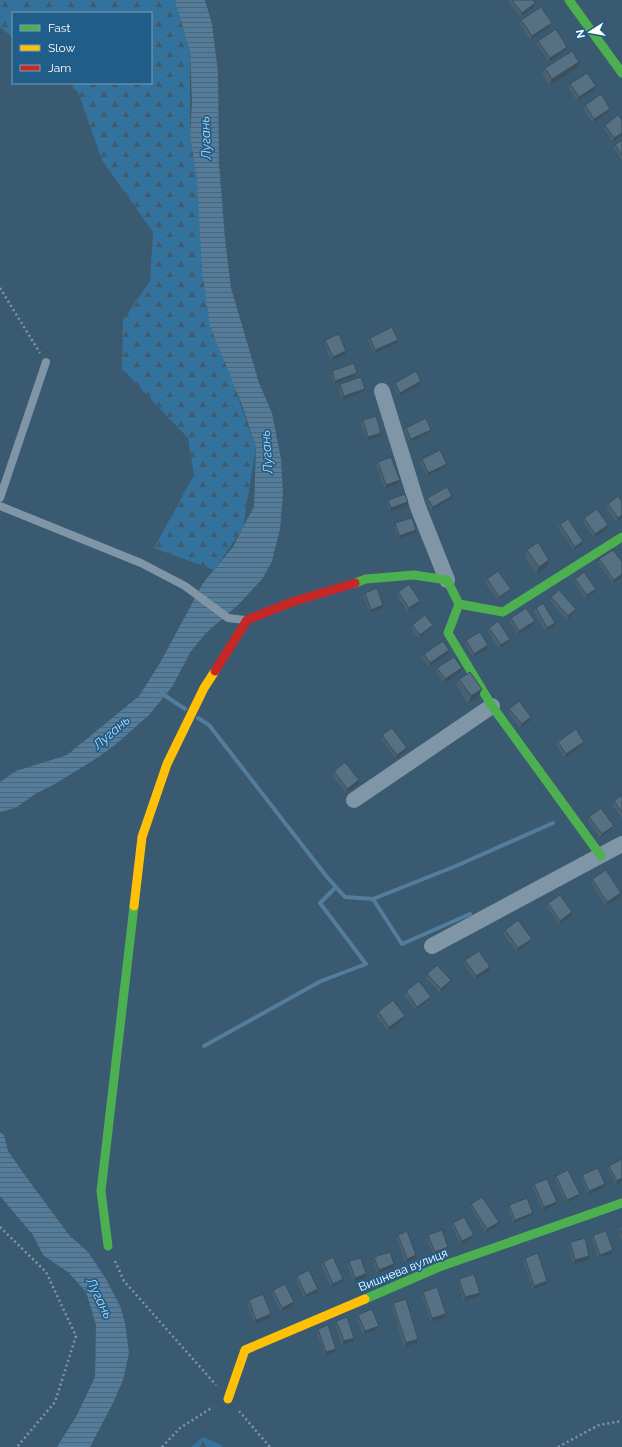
<svg xmlns="http://www.w3.org/2000/svg" width="622" height="1447" viewBox="0 0 622 1447" font-family="Raleway,sans-serif">
  <style>
    .forest { fill: url(#forest-firs) }
    .water { fill: url(#water-rules) }
    .lines { fill: none; stroke-linecap: round; stroke-linejoin: round }
    .stream { stroke: #537d9a; stroke-width: 4 }
    .path { stroke: #8096a6; stroke-width: 2.5; stroke-dasharray: 2 3; stroke-linecap: butt }
    .lane { stroke: #8096a6; stroke-width: 8 }
    .street { stroke: #8096a6; stroke-width: 16 }
    .fast { stroke: #4caf50; stroke-width: 9 }
    .slow { stroke: #ffc107; stroke-width: 9 }
    .jam { stroke: #c62828; stroke-width: 9 }
    .wall { fill: #4a6171 }
    .shaded-wall { fill: #3c4f5c }
    .building { fill: #567183; stroke: #3c4f5c }
    .labels { text-anchor: middle; stroke-width: 3.5; stroke-linejoin: round; paint-order: stroke }
    .street-label { font-size: 12px; fill: #fff; stroke: #215d89 }
    .water-label { font-size: 13px; font-style: italic; fill: #b8dbf2; stroke: #215d89 }
  </style>
  <defs>
    <pattern id="forest-firs" width="22" height="20" patternUnits="userSpaceOnUse"><rect width="22" height="20" fill="#33729d"/><path d="M5 1l3.5 6h-7zM16 11l3.5 6h-7z" fill="#425b6c"/></pattern>
    <pattern id="water-rules" width="6" height="5" patternUnits="userSpaceOnUse"><rect width="6" height="5" fill="#537d9a"/><path d="M0 2.5h6" fill="none" stroke="#506473"/></pattern>
  </defs>
  <rect width="100%" height="100%" fill="#395a71"/>
  <path class="forest" d="M0,0H180L190,51V136L236,392L256,447L243,528L214,570L154,548L194,475L188,438L122,369L123,320L150,281L153,232L102,160L78,92L67,83H151V13H13V38L0,27Z
    M203,1437L226,1447H191Z"/>
  <path class="water" d="M175,0H205L212,24L218,73L219,163L225,239L231,288L259,383L272,413L281,459L283,493L280,529L272,561L263,578L239,604L206,633L191,651L172,687L149,715L115,745L97,758L55,784L37,793L15,808L0,812V782L16,771L67,755L139,696L160,663L203,583L233,547L254,506L256,447L242,405L210,326L202,271L197,178L190,136L192,102L190,51Z
    M0,1132L4,1135L8,1151L24,1174L69,1235L88,1252L106,1279L120,1306L125,1323L129,1353L123,1380L114,1401L90,1447H57L77,1415L95,1377L96,1325L86,1292L69,1273L43,1255L33,1235L0,1196Z"/>
  <g class="lines">
    <path class="stream" d="M161,693L185,709
      M198,718L209,725L327,877L345,897L373,899L456,866L553,823
      M373,899L402,944L470,914
      M204,1046L321,981L366,964L320,903L336,887"/>
    <path class="path" d="M0,288L40,353
      M0,1227L46,1272L76,1336L55,1402L17,1447
      M115,1261L124,1281L216,1385
      M239,1411L270,1447
      M162,1447L180,1428L213,1407
      M558,1447L599,1425L622,1421"/>
    <path class="lane" d="M0,498L46,362
      M0,506L141,563L185,586L228,618L245,620"/>
    <path class="street" d="M382,391L418,507L447,580
      M354,800L492,706
      M432,946L622,844"/>
    <path class="fast" d="M569,0L622,73
      M355,583L366,579L414,575L447,580L459,604L503,612L622,537
      M459,604L448,633L492,706L601,856
      M108,1246L101,1191L134,906
      M365,1299L439,1267L622,1203"/>
    <path class="slow" d="M134,906L142,837L167,764L204,688L215,671
      M228,1399L245,1350L365,1299"/>
    <path class="jam" d="M215,671L247,620L292,602L355,583"/>
  </g>
  <path class="wall" d="M510,0H533L535,3L534,7L521,17L509,3Z
    M521,20L552,23L550,27L530,40L520,24Z
    M538,41L567,47L566,50L549,62L537,45Z
    M545,68L576,69L549,86L542,75Z
    M570,84L594,90L577,101L568,87Z
    M585,105L609,112L593,123L583,109Z
    M622,120V135L613,142L604,129L605,125Z
    M622,140V160L614,149L615,145Z
    M370,338L396,344L374,354L368,341Z
    M325,340L346,351L345,355L331,360L324,343Z
    M332,371L357,373L356,376L334,384L331,375Z
    M421,381L420,385L399,396L394,386L395,383Z
    M340,384L365,389L364,392L342,400L339,388Z
    M363,420L381,433L380,436L367,441L361,424Z
    M406,428L429,433L409,442L404,431Z
    M422,459L447,464L446,467L427,476L420,462Z
    M378,462L400,480L398,484L385,489L376,466Z
    M427,498L451,499L431,511L426,502Z
    M388,500L407,506L390,512L387,504Z
    M608,504L622,518L616,522L606,507Z
    M584,518L607,529L594,538L583,522Z
    M395,523L415,533L398,539L394,527Z
    M560,524L582,545L574,550L558,528Z
    M527,550L547,567L536,574L525,557Z
    M599,559L622,562V577L613,583L598,563Z
    M487,579L509,592L498,600L485,583Z
    M575,579L595,592L586,599L574,582Z
    M398,592L419,604L408,612L397,596Z
    M365,593L382,608L370,613L363,597Z
    M551,597L576,609L574,613L567,620L550,601Z
    M536,608L553,627L545,631L534,611Z
    M511,618L533,625L518,635L509,622Z
    M412,625H433L431,628L419,639L411,629Z
    M489,628L510,639L508,643L499,649L488,631Z
    M466,640L488,645L487,649L473,657L465,644Z
    M424,654H448L429,667L422,658Z
    M437,668L461,672L444,683L436,672Z
    M459,679L479,696L468,704L457,686Z
    M509,709L531,717L530,721L520,728L508,712Z
    M382,735L406,751L396,759L381,739Z
    M558,742H584L583,745L565,758L556,745Z
    M334,771L358,784L346,793L332,775Z
    M622,795V818L612,805L614,801Z
    M589,817L614,826L612,829L600,838L588,821Z
    M592,879L621,893L620,897L606,906L591,883Z
    M548,903L572,912L571,916L559,924L547,907Z
    M505,930L532,939L530,942L517,952L503,934Z
    M465,960L489,971L475,980L464,964Z
    M427,974L450,983L440,993L426,978Z
    M406,991L429,1000L416,1010L404,995Z
    M378,1012L405,1016L404,1019L388,1031L376,1016Z
    M622,1159V1181L616,1185L608,1169L609,1166Z
    M582,1175L604,1188L588,1195L581,1179Z
    M556,1176L578,1197L566,1203L555,1179Z
    M534,1184L557,1202L555,1205L543,1211L533,1188Z
    M471,1204L497,1226L486,1233L470,1207Z
    M509,1205L531,1216L513,1223L508,1209Z
    M453,1223L472,1238L461,1244L452,1227Z
    M622,1226V1241L618,1230L619,1227Z
    M398,1235L416,1255L415,1259L405,1263L397,1238Z
    M428,1235L448,1247L447,1250L434,1256L427,1239Z
    M593,1235L613,1250L612,1254L598,1258L592,1239Z
    M570,1242L589,1256L588,1260L573,1264L569,1246Z
    M374,1257L394,1264L393,1268L377,1273L373,1261Z
    M525,1258L546,1285L533,1289L523,1261Z
    M349,1261L365,1278L353,1282L348,1265Z
    M323,1262L343,1279L342,1283L331,1287L321,1265Z
    M297,1276L316,1293L304,1298L296,1279Z
    M459,1279L479,1296L464,1301L458,1282Z
    M273,1290L293,1306L281,1312L272,1294Z
    M423,1292L446,1314L444,1318L431,1322L422,1295Z
    M249,1300L271,1314L270,1318L255,1324L247,1304Z
    M393,1303L418,1339L417,1343L404,1347L392,1306Z
    M358,1315L379,1326L378,1329L363,1335L357,1318Z
    M336,1321L353,1341L342,1345L335,1325Z
    M318,1329L336,1349L335,1352L325,1356L317,1332Z"/>
  <path class="shaded-wall" d="M535,3L534,7L521,17L522,13Z
    M552,23L550,27L530,40L532,36Z
    M567,47L566,50L549,62L550,58Z
    M579,62L576,69L549,86L552,79Z
    M596,86L594,90L577,101L579,97Z
    M610,109L609,112L593,123L594,119Z
    M622,133V135L613,142L614,138Z
    M398,340L396,344L374,354L375,350Z
    M346,351L345,355L331,360L333,357Z
    M357,373L356,376L334,384L335,381Z
    M421,381L420,385L399,396L400,393Z
    M365,389L364,392L342,400L344,396Z
    M431,430L429,433L409,442L411,439Z
    M381,433L380,436L367,441L368,437Z
    M447,464L446,467L427,476L428,473Z
    M400,480L398,484L385,489L386,485Z
    M452,496L451,499L431,511L433,507Z
    M408,502L407,506L390,512L391,508Z
    M622,515V518L616,522L618,518Z
    M608,525L607,529L594,538L595,534Z
    M416,530L415,533L398,539L399,536Z
    M583,541L582,545L574,550L575,547Z
    M549,560L547,567L536,574L539,567Z
    M622,574V577L613,583L614,580Z
    M511,589L509,592L498,600L499,597Z
    M596,589L595,592L586,599L587,595Z
    M420,601L419,604L408,612L409,608Z
    M383,605L382,608L370,613L371,610Z
    M576,609L574,613L567,620L568,616Z
    M535,621L533,625L518,635L519,631Z
    M555,623L553,627L545,631L547,628Z
    M433,625L431,628L419,639L420,635Z
    M510,639L508,643L499,649L501,645Z
    M488,645L487,649L473,657L474,654Z
    M449,650L448,654L429,667L430,663Z
    M462,668L461,672L444,683L445,679Z
    M482,689L479,696L468,704L471,696Z
    M531,717L530,721L520,728L522,724Z
    M584,742L583,745L565,758L566,754Z
    M407,748L406,751L396,759L397,755Z
    M359,780L358,784L346,793L347,789Z
    M614,826L612,829L600,838L602,834Z
    M621,893L620,897L606,906L607,902Z
    M572,912L571,916L559,924L560,921Z
    M532,939L530,942L517,952L518,948Z
    M490,967L489,971L475,980L476,976Z
    M451,980L450,983L440,993L441,989Z
    M431,997L429,1000L416,1010L417,1007Z
    M405,1016L404,1019L388,1031L389,1027Z
    M622,1178V1181L616,1185L617,1181Z
    M605,1184L604,1188L588,1195L589,1191Z
    M580,1194L578,1197L566,1203L567,1200Z
    M557,1202L555,1205L543,1211L544,1207Z
    M533,1213L531,1216L513,1223L515,1220Z
    M499,1222L497,1226L486,1233L487,1229Z
    M474,1235L472,1238L461,1244L462,1241Z
    M448,1247L447,1250L434,1256L435,1252Z
    M613,1250L612,1254L598,1258L600,1255Z
    M416,1255L415,1259L405,1263L407,1259Z
    M589,1256L588,1260L573,1264L575,1260Z
    M394,1264L393,1268L377,1273L379,1270Z
    M366,1274L365,1278L353,1282L355,1278Z
    M343,1279L342,1283L331,1287L333,1284Z
    M547,1281L546,1285L533,1289L534,1286Z
    M318,1289L316,1293L304,1298L306,1295Z
    M480,1293L479,1296L464,1301L465,1297Z
    M294,1302L293,1306L281,1312L282,1308Z
    M271,1314L270,1318L255,1324L256,1320Z
    M446,1314L444,1318L431,1322L432,1318Z
    M379,1326L378,1329L363,1335L365,1331Z
    M354,1338L353,1341L342,1345L344,1341Z
    M418,1339L417,1343L404,1347L406,1343Z
    M336,1349L335,1352L325,1356L326,1352Z"/>
  <path class="building" d="M512,0H533L535,3L522,13Z
    M541,7L552,23L532,36L521,20Z
    M556,29L567,47L550,58L538,41Z
    M572,51L579,62L552,79L545,68Z
    M587,73L596,86L579,97L570,84Z
    M601,94L610,109L594,119L585,105Z
    M618,115L622,120V133L614,138L605,125Z
    M622,140V155L615,145Z
    M392,327L398,340L375,350L370,338Z
    M339,334L346,351L333,357L325,340Z
    M354,363L357,373L335,381L332,371Z
    M416,371L421,381L400,393L395,383Z
    M361,377L365,389L344,396L340,384Z
    M376,416L381,433L368,437L363,420Z
    M426,418L431,430L411,439L406,428Z
    M440,450L447,464L428,473L422,459Z
    M391,457L400,480L386,485L378,462Z
    M447,487L452,496L433,507L427,498Z
    M405,494L408,502L391,508L388,500Z
    M618,496L622,502V515L618,518L608,504Z
    M597,509L608,525L595,534L584,518Z
    M412,518L416,530L399,536L395,523Z
    M568,519L583,541L575,547L560,524Z
    M538,542L549,560L539,567L527,550Z
    M613,550L622,562V574L614,580L599,559Z
    M498,571L511,589L499,597L487,579Z
    M584,572L596,589L587,595L575,579Z
    M409,584L420,601L409,608L398,592Z
    M377,588L383,605L371,610L365,593Z
    M559,590L576,609L568,616L551,597Z
    M543,603L555,623L547,628L536,608Z
    M526,608L535,621L519,631L511,618Z
    M425,615L433,625L420,635L412,625Z
    M498,621L510,639L501,645L489,628Z
    M480,632L488,645L474,654L466,640Z
    M443,641L449,650L430,663L424,654Z
    M454,657L462,668L445,679L437,668Z
    M470,672L482,689L471,696L459,679Z
    M519,701L531,717L522,724L509,709Z
    M392,728L407,748L397,755L382,735Z
    M576,729L584,742L566,754L558,742Z
    M345,762L359,780L347,789L334,771Z
    M622,795V812L614,801Z
    M601,808L614,826L602,834L589,817Z
    M606,870L621,893L607,902L592,879Z
    M560,895L572,912L560,921L548,903Z
    M518,920L532,939L518,948L505,930Z
    M479,951L490,967L476,976L465,960Z
    M437,965L451,980L441,989L427,974Z
    M419,981L431,997L417,1007L406,991Z
    M393,1000L405,1016L389,1027L378,1012Z
    M622,1159V1178L617,1181L609,1166Z
    M598,1168L605,1184L589,1191L582,1175Z
    M568,1170L580,1194L567,1200L556,1176Z
    M547,1179L557,1202L544,1207L534,1184Z
    M482,1197L499,1222L487,1229L471,1204Z
    M527,1198L533,1213L515,1220L509,1205Z
    M464,1217L474,1235L462,1241L453,1223Z
    M622,1226V1234L619,1227Z
    M442,1230L448,1247L435,1252L428,1235Z
    M407,1231L416,1255L407,1259L398,1235Z
    M606,1231L613,1250L600,1255L593,1235Z
    M585,1238L589,1256L575,1260L570,1242Z
    M390,1252L394,1264L379,1270L374,1257Z
    M538,1253L547,1281L534,1286L525,1258Z
    M333,1257L343,1279L333,1284L323,1262Z
    M361,1258L366,1274L355,1278L349,1261Z
    M309,1270L318,1289L306,1295L297,1276Z
    M474,1274L480,1293L465,1297L459,1279Z
    M285,1284L294,1302L282,1308L273,1290Z
    M437,1287L446,1314L432,1318L423,1292Z
    M263,1294L271,1314L256,1320L249,1300Z
    M406,1299L418,1339L406,1343L393,1303Z
    M372,1309L379,1326L365,1331L358,1315Z
    M347,1317L354,1338L344,1341L336,1321Z
    M328,1325L336,1349L326,1352L318,1329Z"/>
  <g class="labels">
    <g class="street-label">
      <text transform="translate(403 1270) rotate(-22)" y="4">Вишнева вулиця</text>
    </g>
    <g class="water-label">
      <text transform="translate(205 138) rotate(-92)" y="5">Лугань</text>
      <text transform="translate(266 452) rotate(-94)" y="5">Лугань</text>
      <text transform="translate(111 732) rotate(-41)" y="5">Лугань</text>
      <text transform="translate(100 1298) rotate(64)" y="5">Лугань</text>
    </g>
  </g>
  <rect x="12" y="12" width="140" height="72" fill="#215d89" stroke="#7a9eb8"/>
  <rect x="20" y="25" width="20" height="6" fill="#4caf50" stroke="#7a9eb8"/>
  <text x="48" y="32" font-size="12" fill="#ffffff">Fast</text>
  <rect x="20" y="45" width="20" height="6" fill="#ffc107" stroke="#7a9eb8"/>
  <text x="48" y="52" font-size="12" fill="#ffffff">Slow</text>
  <rect x="20" y="65" width="20" height="6" fill="#c62828" stroke="#7a9eb8"/>
  <text x="48" y="72" font-size="12" fill="#ffffff">Jam</text>
  <g transform="translate(590 32) rotate(259)" stroke="#215d89" stroke-width="3" paint-order="stroke">
  <path d="M0-3L7 15L0 10L-7 15Z" fill="#ffffff"/>
  <text y="-6" font-size="11" font-weight="bold" text-anchor="middle" fill="#ffffff">N</text>
  </g>
</svg>
